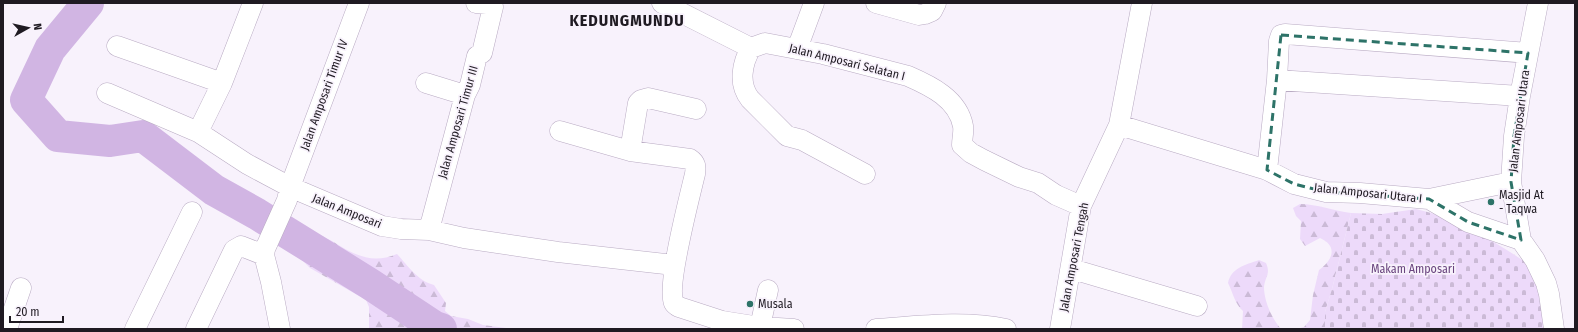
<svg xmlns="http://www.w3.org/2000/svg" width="1578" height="332" viewBox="0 0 1578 332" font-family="'Fira Sans Condensed',sans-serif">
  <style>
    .forest { fill: url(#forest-firs) }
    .cemetery { fill: url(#cemetery-stones) }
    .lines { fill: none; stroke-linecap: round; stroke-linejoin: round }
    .river { stroke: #d1b5e3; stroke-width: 32 }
    .minor-casing { stroke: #b9abc3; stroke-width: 21 }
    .minor { stroke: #fff; stroke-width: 20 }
    .marked { fill: none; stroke: #2d7368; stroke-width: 3; stroke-dasharray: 8 5; stroke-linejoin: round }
    .poi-dot { fill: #2d7368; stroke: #f8f2fc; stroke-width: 1.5 }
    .labels { text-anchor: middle; stroke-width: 3.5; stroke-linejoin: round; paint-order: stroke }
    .street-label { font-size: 12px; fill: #1f1a22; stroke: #f8f2fc }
    .poi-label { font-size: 12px; fill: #1f1a22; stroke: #f8f2fc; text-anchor: start }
    .park-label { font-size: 12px; fill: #69447e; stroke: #f8f2fc }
    .district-label { font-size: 16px; font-weight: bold; letter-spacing: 1px; fill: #1f1a22; stroke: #f8f2fc }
  </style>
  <defs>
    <pattern id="forest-firs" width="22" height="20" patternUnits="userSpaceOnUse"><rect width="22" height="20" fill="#eddafa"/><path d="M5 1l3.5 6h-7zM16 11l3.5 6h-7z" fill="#cbbad6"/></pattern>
    <pattern id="cemetery-stones" width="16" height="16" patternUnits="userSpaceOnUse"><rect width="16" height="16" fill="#eddafa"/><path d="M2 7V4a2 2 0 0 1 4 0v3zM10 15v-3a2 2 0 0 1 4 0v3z" fill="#cbbad6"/></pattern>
  </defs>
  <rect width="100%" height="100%" fill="#f8f2fc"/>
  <path class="forest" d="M1300,204C1317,204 1334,211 1351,213L1332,289L1325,312V329H1297L1304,327L1310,320L1313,295L1319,270C1333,260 1338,246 1320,238L1305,246L1300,239L1301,221L1296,216L1293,208Z
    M303,228C312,232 323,236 332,241C353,254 371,265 397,254C408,266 418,281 434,285L446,303L445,311L451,316L468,319L483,325L514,329H369V307L366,300L310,268L293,251L295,231Z
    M1259,260L1266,263C1271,274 1265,277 1264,287C1264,301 1272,319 1281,329H1242L1243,311C1235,304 1233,293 1228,283C1231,268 1245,265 1259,260Z"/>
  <path class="cemetery" d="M1416,209C1459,219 1499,244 1536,269L1543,311V329H1325V312L1332,289L1351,213L1382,214Z"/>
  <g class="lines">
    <path class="river" d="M88,3L50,49L26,100L58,136L110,141L143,136L214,190L257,214L370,284L435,327L441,329"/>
    <g class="minor-casing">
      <path id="minor" d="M662,3L751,48
        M876,3L919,15L925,14L932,11L936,3
        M1538,3L1520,96L1514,136L1511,182L1521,240L1535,260L1546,283L1549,294L1554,329
        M117,46L222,83
        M797,49L814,3
        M1277,80L1520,96
        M426,83L465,95
        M107,93L198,132L247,164L290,187L382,226L401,229L429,230L464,238L558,252L674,265
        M1119,125L1267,170L1294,184L1326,192L1360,193L1429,199L1468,222L1521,240
        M560,131L630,151L690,159C696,163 696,167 695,174C690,195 666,287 674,303C675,305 677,306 679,307L722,321L760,327L794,329
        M198,132L222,83L253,3
        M630,151L638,103L641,100L648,98L696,109
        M1267,170L1277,80L1279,41L1281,35L1285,34L1528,53
        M865,174L802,140L787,136L750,99C738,84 742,63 751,48L765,43L823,54L908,76C931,86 958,99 963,126C964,132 962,139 962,145L971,153L984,160L1019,177L1038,183L1056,195L1081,206
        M1429,199L1511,182
        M429,230L465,95L470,85L477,56L482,53L492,11L493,7L487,4L476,3
        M1072,269L1197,306
        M760,327L768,290
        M7,329L21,288
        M135,329L192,212
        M196,329L234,250L241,246L264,255
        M280,329L271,282L264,255L265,249L287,200L290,187L359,3
        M876,329C919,326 964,320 1006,329
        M1060,329L1081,206L1119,125L1142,3"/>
    </g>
    <use href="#minor" class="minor"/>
  </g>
  <path class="marked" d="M1281,35L1528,53L1514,136L1511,182L1521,240L1468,222L1429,199L1326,192L1294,184L1267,170Z"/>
  <g class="poi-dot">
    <circle cx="1491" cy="202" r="4"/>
    <circle cx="750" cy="304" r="4"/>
  </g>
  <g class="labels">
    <g class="street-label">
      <text transform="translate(847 62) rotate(14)" y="4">Jalan Amposari Selatan I</text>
      <text transform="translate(324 95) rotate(-70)" y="4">Jalan Amposari Timur IV</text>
      <text transform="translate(1519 121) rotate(-83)" y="4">Jalan Amposari Utara</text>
      <text transform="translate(458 122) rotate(-74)" y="4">Jalan Amposari Timur III</text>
      <text transform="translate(1368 193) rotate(6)" y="4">Jalan Amposari Utara I</text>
      <text transform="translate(347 211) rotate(22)" y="4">Jalan Amposari</text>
      <text transform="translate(1074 257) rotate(-79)" y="4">Jalan Amposari Tengah</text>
    </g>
    <g class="poi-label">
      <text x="1499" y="199">Masjid At<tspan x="1499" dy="14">- Taqwa</tspan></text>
      <text x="758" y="308">Musala</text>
    </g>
    <g class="park-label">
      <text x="1413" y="273">Makam Amposari</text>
    </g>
    <g class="district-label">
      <text x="627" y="26">KEDUNGMUNDU</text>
    </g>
  </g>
  <rect width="1578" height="332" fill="none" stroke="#1f1a22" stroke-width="8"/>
  <g transform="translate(28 28) rotate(82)" stroke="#f8f2fc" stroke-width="3" paint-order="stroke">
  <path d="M0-3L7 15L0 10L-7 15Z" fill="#1f1a22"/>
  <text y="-6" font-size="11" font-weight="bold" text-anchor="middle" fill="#1f1a22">N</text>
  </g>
  <path d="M10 316v6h53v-6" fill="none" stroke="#1f1a22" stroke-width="2"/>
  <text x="16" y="316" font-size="12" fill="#1f1a22" stroke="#f8f2fc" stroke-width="3" paint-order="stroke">20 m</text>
</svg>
